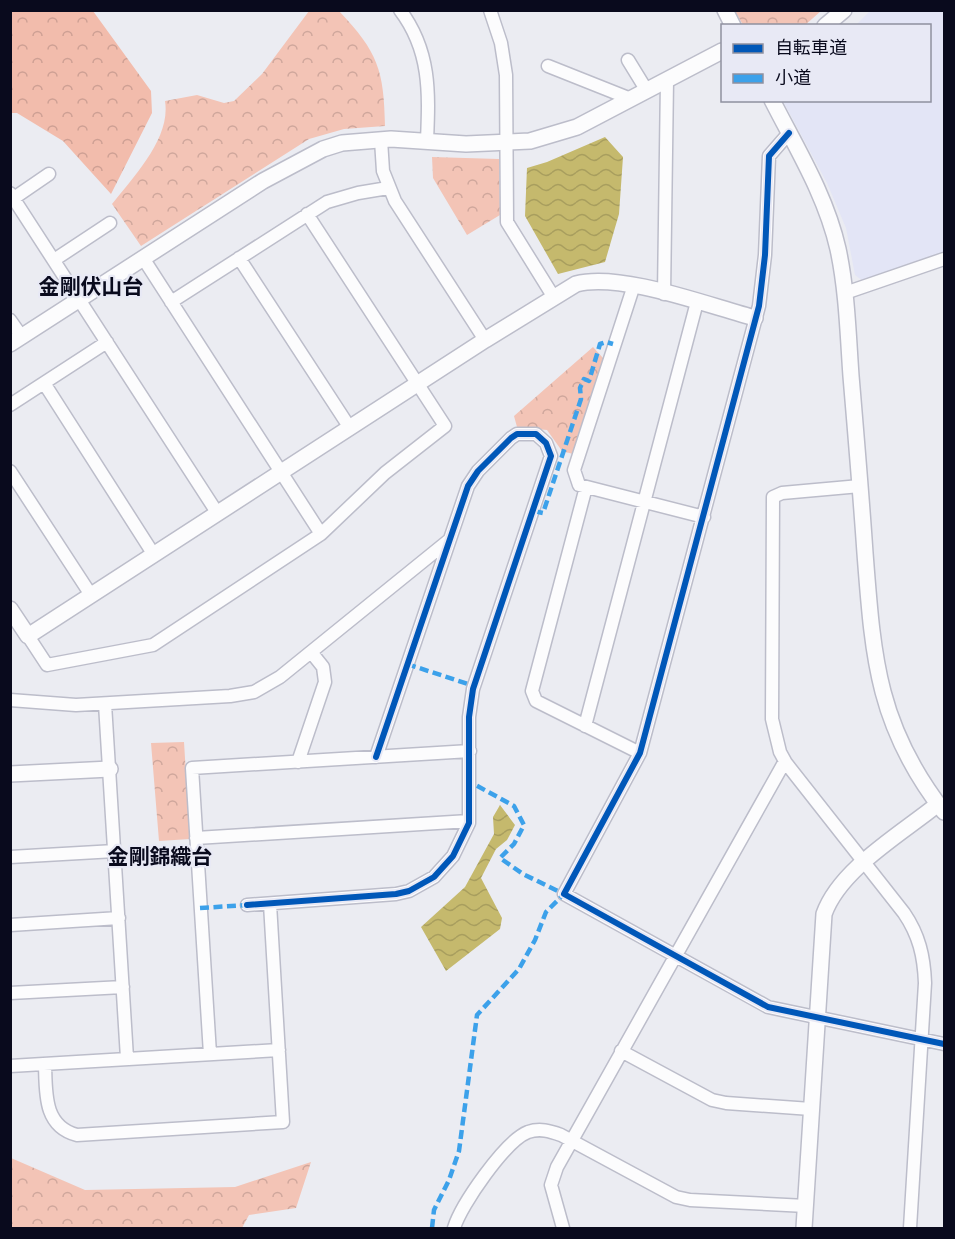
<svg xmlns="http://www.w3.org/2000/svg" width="955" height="1239" viewBox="0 0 955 1239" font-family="Bitter,'Noto Sans JP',serif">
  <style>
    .built { fill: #e3e5f6 }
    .forest { fill: url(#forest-crowns) }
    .park { fill: url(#park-crowns) }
    .water { fill: url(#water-waves) }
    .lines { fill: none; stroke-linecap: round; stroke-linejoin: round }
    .minor-casing { stroke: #bcbdca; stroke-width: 15 }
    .tertiary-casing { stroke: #bcbdca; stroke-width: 18 }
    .minor { stroke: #fcfcfd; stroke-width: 12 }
    .tertiary { stroke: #fcfcfd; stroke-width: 15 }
    .quiet { stroke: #3ca1ea; stroke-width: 4.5; stroke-dasharray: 9 4.5; stroke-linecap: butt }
    .cycleway-casing { stroke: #e8e9f5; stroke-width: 10 }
    .cycleway { stroke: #0057b8; stroke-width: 6 }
    .labels { text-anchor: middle; stroke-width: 4.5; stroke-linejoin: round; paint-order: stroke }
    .neighbourhood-label { font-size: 21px; font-weight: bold; fill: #090a1d; stroke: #e8e9f5 }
  </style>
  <defs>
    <pattern id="forest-crowns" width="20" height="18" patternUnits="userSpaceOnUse" patternTransform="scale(1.5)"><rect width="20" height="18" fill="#f2bcac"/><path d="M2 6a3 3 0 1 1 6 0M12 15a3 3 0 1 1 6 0" fill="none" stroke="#cea094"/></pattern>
    <pattern id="park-crowns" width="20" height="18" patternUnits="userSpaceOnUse" patternTransform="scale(1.5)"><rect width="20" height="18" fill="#f3c4b6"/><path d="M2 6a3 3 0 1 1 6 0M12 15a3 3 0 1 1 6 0" fill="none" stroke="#cfa79c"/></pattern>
    <pattern id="water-waves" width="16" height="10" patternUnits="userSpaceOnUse" patternTransform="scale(1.5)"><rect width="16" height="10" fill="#c5b96d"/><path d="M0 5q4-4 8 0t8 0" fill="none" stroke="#a89e5e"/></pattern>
  </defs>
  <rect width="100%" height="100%" fill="#ebecf2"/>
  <path class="built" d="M870,11H944V253L863,281L855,275L846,228L827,183L783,101L930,100V26L856,25Z"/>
  <path class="forest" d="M10,11H93L151,91L152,113L111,194L63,141L17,113H11Z"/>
  <path class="park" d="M309,11H339C378,52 384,70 385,126L344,129L309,139L141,246L112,204C134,176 171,138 165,101L197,95L224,103L234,101L262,74Z
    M735,11H821L804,26L743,25Z
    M432,157L499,159L500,215L467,235L433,178Z
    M593,347L603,358L573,454L562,451L547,430L517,427L514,416Z
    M184,742L190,839L159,841L151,743Z
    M11,1158L85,1190L235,1187L311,1162L296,1208L249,1215L242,1228H11Z"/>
  <path class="water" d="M605,137L623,157L619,214L605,262L558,274L525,216L527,168L547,162Z
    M500,805L515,825L507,840L496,849L481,878L502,918L500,929L446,971L421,927L465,887L494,834L493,817Z"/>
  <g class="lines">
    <g class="minor-casing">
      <path id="minor" d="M400,10C431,51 429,93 427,141
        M490,10L501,43L506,75L507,222L553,296
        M628,60L647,91
        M548,66L631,99
        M789,133L769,156L765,255L759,306L640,753L564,894L768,1007L944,1044
        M381,140L383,171L395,201L485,340
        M10,193L218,514
        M14,198L49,174
        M143,258L321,534
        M239,258L350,428
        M54,260L110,223
        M634,285L574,470L579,485L704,517
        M845,293L944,259
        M664,294L667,80
        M171,302L327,202L358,193L388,188
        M10,320L22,337
        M44,383L154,555
        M10,405L107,342
        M10,471L91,595
        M860,486L782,493L773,497L772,719L780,752L786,763L904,913C919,935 924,956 925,983L910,1228
        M586,487L532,691L536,701L640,753
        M28,636L47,665L153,645L321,534L385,473L445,426L307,214
        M10,700L76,705L230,696L254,692L280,677L448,541
        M105,704L127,1058
        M585,726L697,302
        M298,762L325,682L323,667L311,652
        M196,838L469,821
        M10,857L115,851
        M247,905L396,894L409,891L434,877L453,856L469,823V717L473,689L551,456L546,443L536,434H517L511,438L478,471L468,486L376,757
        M10,925L119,918
        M10,993L123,987
        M621,1051L712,1100L726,1103L811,1109
        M210,1054L192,768L470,751
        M45,1064C46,1092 43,1126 77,1135L283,1122L270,904
        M10,1066L279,1050
        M454,1228C461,1205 505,1141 528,1132C540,1128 550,1131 561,1135L676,1197L690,1200L806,1206
        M563,1228L551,1185L557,1167L785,761"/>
    </g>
    <g class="tertiary-casing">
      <path id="tertiary" d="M725,10L733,26
        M825,26L844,10
        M772,100C797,149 826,196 838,249C847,291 848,334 851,376C856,435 861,494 865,553C873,657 877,726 944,812
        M10,344L263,181L323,149L342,143L391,139L466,144L530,141L577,127L722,51
        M10,609L28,636L485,340L576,284C621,272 709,306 755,318
        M10,774L110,769
        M804,1228L824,914C840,869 901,834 938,804"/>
    </g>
    <use href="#minor" class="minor"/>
    <use href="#tertiary" class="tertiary"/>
    <path class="quiet" d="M534,511L543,513L581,399L580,388L584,379L589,381L600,344L606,342L613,344
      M407,664L474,686
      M200,908L247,905
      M432,1228L434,1210L449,1180L459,1151L477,1015L519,969L535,940L546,912L564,894L523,874L500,858L514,844L524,825L514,806L470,782"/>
    <g class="cycleway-casing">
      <path id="cycleway" d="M789,133L769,156L765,255L759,306L640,753L564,894L768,1007L944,1044
        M247,905L396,894L409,891L434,877L453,856L469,823V717L473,689L551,456L546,443L536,434H517L511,438L478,471L468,486L376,757"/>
    </g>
    <use href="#cycleway" class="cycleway"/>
  </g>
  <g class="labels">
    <g class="neighbourhood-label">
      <text x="91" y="294">金剛伏山台</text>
      <text x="160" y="864">金剛錦織台</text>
    </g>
  </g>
  <rect width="955" height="1239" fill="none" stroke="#090a1d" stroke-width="24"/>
  <rect x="721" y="24" width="210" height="78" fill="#e8e9f5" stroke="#8f909f" stroke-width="1.5"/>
  <rect x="733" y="44" width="30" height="9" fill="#0057b8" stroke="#8f909f" stroke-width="1.5"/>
  <text x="775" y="54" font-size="18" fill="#090a1d">自転車道</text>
  <rect x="733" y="74" width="30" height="9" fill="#3ca1ea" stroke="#8f909f" stroke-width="1.5"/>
  <text x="775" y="84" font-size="18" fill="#090a1d">小道</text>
</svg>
